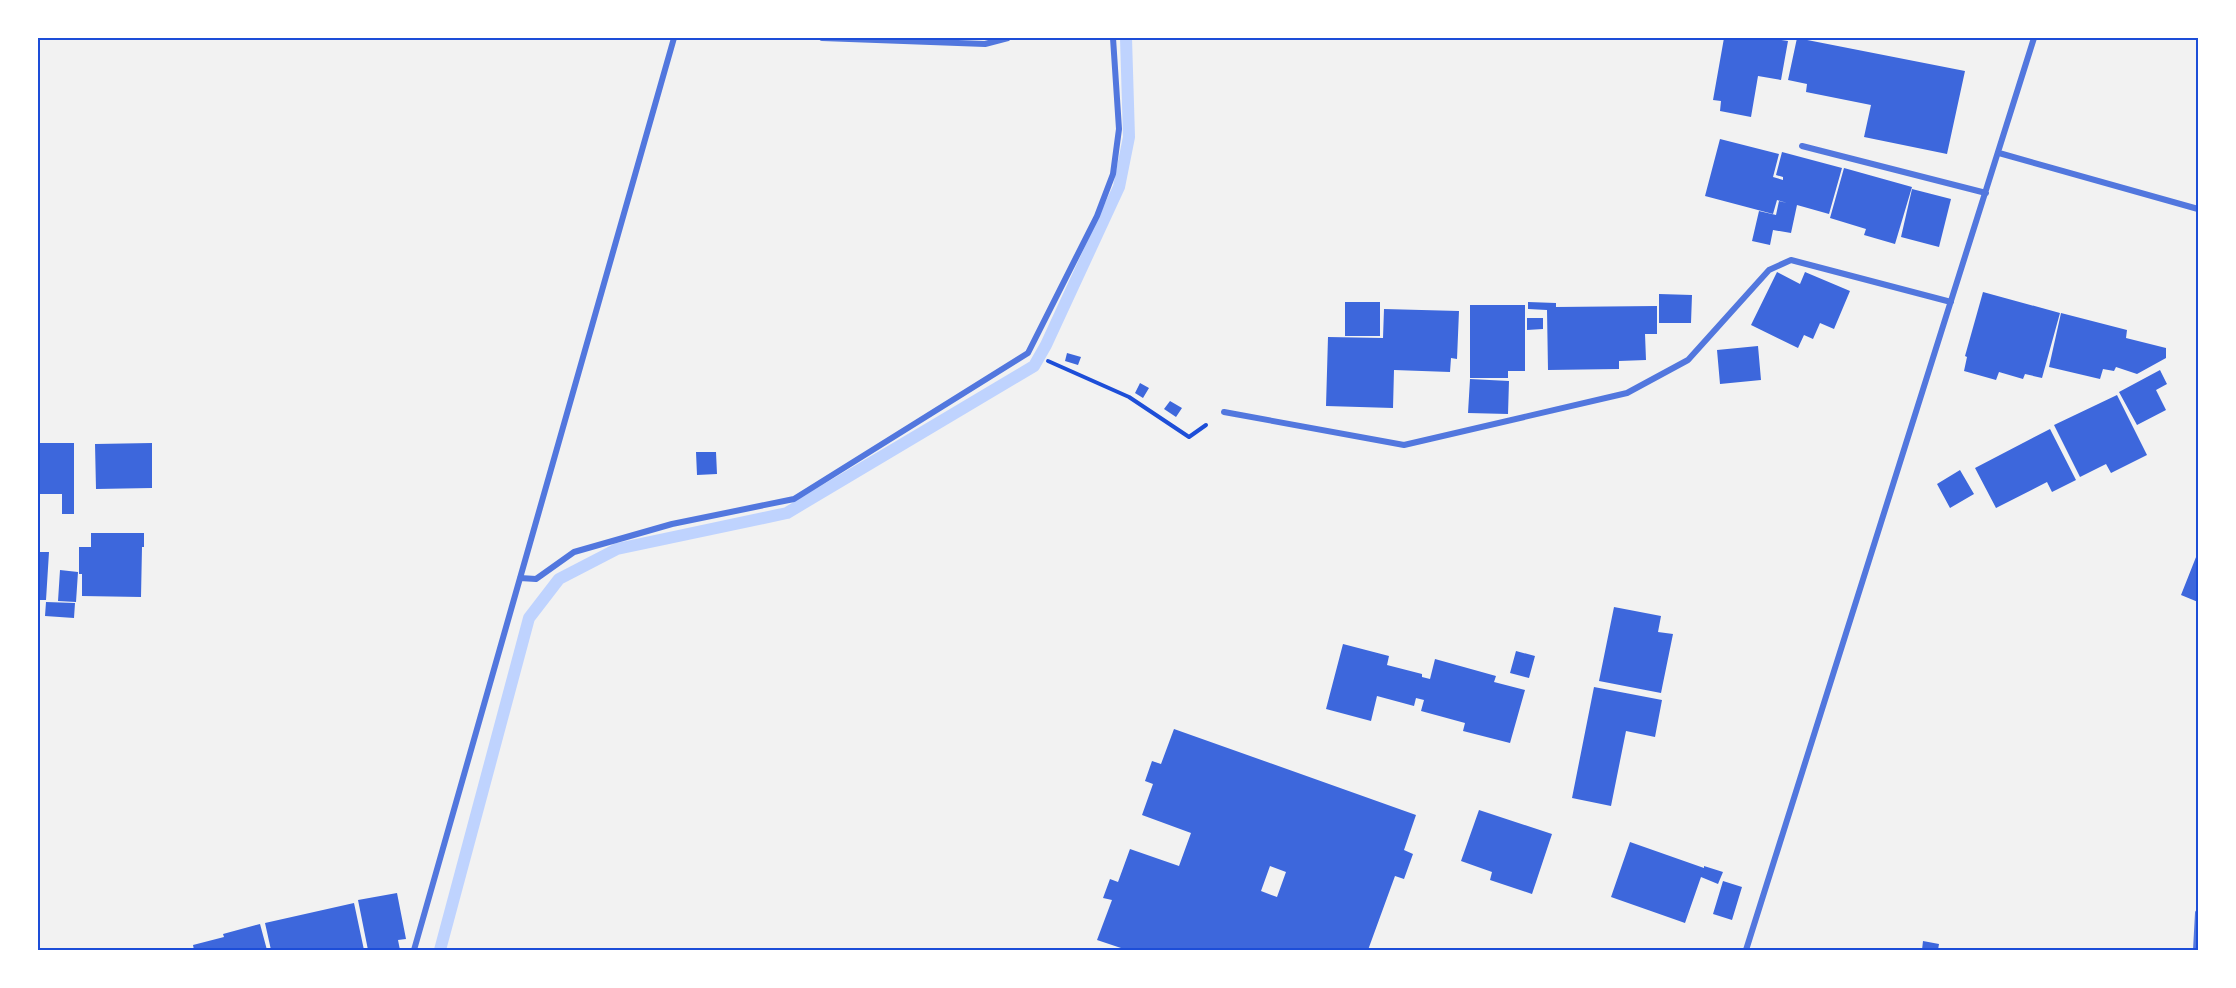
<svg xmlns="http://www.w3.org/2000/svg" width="2236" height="988" viewBox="0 0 2236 988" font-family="'Alegreya Sans',sans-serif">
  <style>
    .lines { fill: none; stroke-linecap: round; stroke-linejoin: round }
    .stream { stroke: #bfd3fe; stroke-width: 12 }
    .building { fill: #3d67dc; fill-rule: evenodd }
    .path { stroke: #1d4ed8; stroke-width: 4 }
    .minor { stroke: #5277de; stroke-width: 6 }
    .neatline { fill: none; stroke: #1d4ed8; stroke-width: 2 }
  </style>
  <rect width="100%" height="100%" fill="#f2f2f2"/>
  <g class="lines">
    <path class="stream" d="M440,950L529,618L559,579L617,549L787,513L1034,366L1046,345L1119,187L1129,137L1126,38"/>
  </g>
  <path class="building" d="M1724,38H1767L1788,41L1781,80L1758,76L1751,117L1720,111L1721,101L1713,100Z
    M1797,38L1965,71L1947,154L1864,137L1871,105L1806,92L1807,84L1788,80Z
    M1720,139L1779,154L1773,177L1783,180V177L1776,175L1782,152L1842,168L1829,214L1797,205L1791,233L1773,230L1770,245L1752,241L1759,211L1776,215L1779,201L1787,203L1777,200L1773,214L1705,196Z
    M1844,168L1912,187L1895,244L1864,235L1866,229L1830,218Z
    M1912,189L1951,199L1939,247L1901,237Z
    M1777,272L1800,284L1805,272L1850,291L1834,329L1820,323L1813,339L1804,335L1798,348L1751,325Z
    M1983,292L2060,313L2042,378L2025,374L2023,379L1999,372L1996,380L1964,371L1967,357L1965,356Z
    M1659,294L1692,295L1691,323H1659Z
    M1345,302H1380V336H1345Z
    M1528,302L1556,303V307L1657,306V334H1645L1646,360L1619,361V369L1548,370L1547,310L1528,309Z
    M1470,305H1525V371H1508V378H1470Z
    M1384,309L1459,311L1457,359L1451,358L1450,372L1394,370L1393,408L1326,406L1328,337L1383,338Z
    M2061,313L2127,330L2126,338L2166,348V358L2137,374L2116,367L2114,371L2103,369L2100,379L2049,367Z
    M1527,318H1543V329L1527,330Z
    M1758,346L1761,380L1720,384L1717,350Z
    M1067,353L1081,357L1078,365L1065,361Z
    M2160,370L2167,384L2156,390L2166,410L2137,425L2119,392Z
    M1470,379L1509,381L1508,414L1468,413Z
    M1140,383L1149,388L1143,398L1135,393Z
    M2117,395L2147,455L2111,473L2106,464L2080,477L2054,425Z
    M1170,401L1182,408L1176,417L1164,409Z
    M2050,429L2076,480L2052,492L2047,482L1996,508L1975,468Z
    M38,443H74V514H62V494H38Z
    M152,443V488L96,489L95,444Z
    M696,452H716L717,474L697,475Z
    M1960,470L1974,494L1950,508L1937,484Z
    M91,533H144V547H142L141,597L82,596V574H79V547H91Z
    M38,552H49L46,600H38Z
    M2198,552V602L2181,595Z
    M60,570L78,572L76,602L58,601Z
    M46,602L75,603L74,618L45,616Z
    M1614,607L1661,616L1658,632L1673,634L1661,693L1599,681Z
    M1343,644L1389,656L1387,665L1422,674V677L1430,679L1435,659L1496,676L1494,682L1525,690L1510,743L1463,731L1465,723L1421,711L1424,700L1416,698L1414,706L1377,696L1371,721L1326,709Z
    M1516,651L1535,656L1529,678L1510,673Z
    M1594,687L1662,700L1655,737L1626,731L1611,806L1572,798Z
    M1174,729L1416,815L1404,850L1413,854L1404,879L1395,876L1368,950H1127L1097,940L1112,900L1103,898L1110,879L1118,882L1130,849L1179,866L1191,833L1142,815L1153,784L1145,781L1152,761L1161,764ZM1270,866L1286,872L1277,897L1261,891Z
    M1479,810L1552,834L1532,894L1490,880L1492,872L1461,861Z
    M1630,842L1704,868V866L1723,872L1718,884L1701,877L1685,923L1611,897Z
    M1723,881L1742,887L1732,920L1713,914Z
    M397,893L406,939L398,940L400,950H368L358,900Z
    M354,903L364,950H271L265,923Z
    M260,924L267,950H194L193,945L224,937L223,934Z
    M1923,941L1939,944L1938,950H1922Z"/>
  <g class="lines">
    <path class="path" d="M1048,361L1129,397L1189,437L1206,425"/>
    <path class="minor" d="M822,38L985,44L1008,38
      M1802,146L1986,193
      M1999,153L2198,209
      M1224,412L1404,445L1627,393L1688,360L1769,270L1791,260L1951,302
      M520,578L536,579L574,552L672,524L794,499L1028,353L1097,216L1113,174L1119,129L1113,38
      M414,950L674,38
      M1746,950L2034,38
      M2196,950L2198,913"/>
  </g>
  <rect width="2236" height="988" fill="none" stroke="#ffffff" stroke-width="78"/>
  <rect x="39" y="39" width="2158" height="910" class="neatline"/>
</svg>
